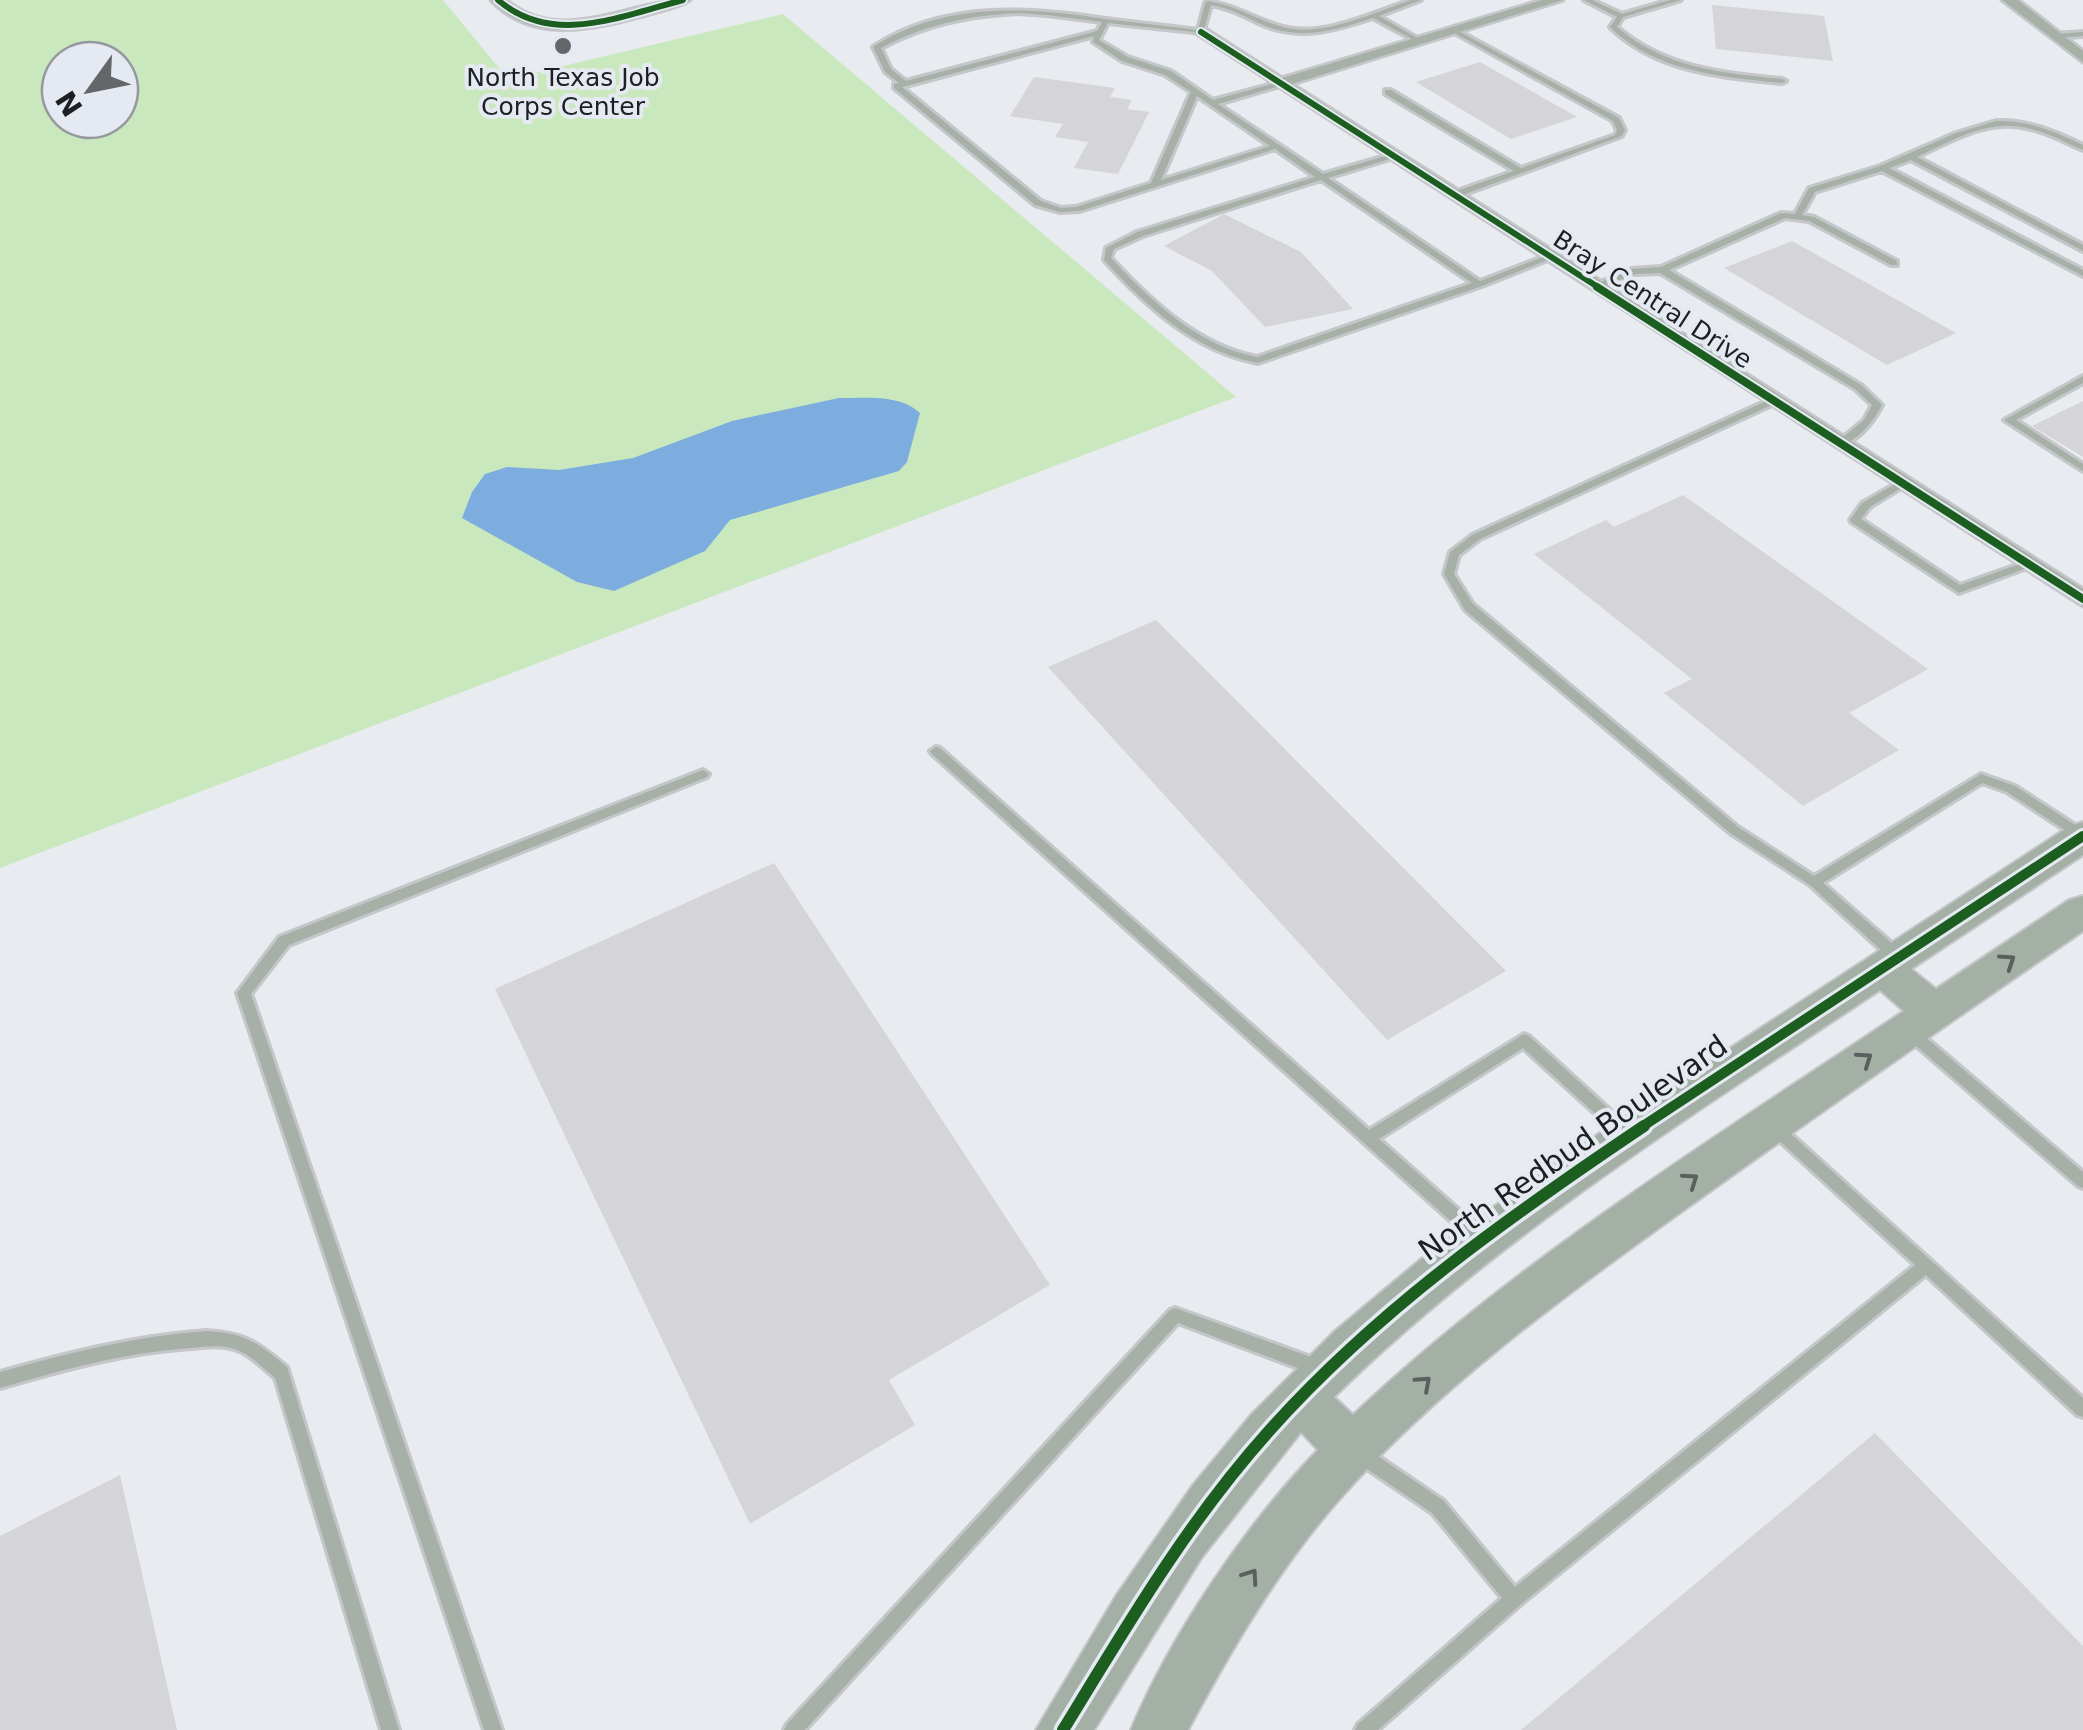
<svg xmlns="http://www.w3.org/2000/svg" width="2083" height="1730" viewBox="0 0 2083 1730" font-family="'DejaVu Sans',sans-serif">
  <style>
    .green { fill: #cae8bd; fill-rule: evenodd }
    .water { fill: #7dadde }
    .building { fill: #d5d4d7 }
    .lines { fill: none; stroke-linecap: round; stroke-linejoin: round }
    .lane-casing { stroke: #c4c6c9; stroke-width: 6 }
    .street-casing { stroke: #c4c6c9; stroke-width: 5 }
    .secondary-casing { stroke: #c4c6c9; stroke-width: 4 }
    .lane { fill: #a6b0a7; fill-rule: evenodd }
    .street { fill: #a6b0a7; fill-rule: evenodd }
    .secondary { fill: #a4afa6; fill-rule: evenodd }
    .cycleway-far3-casing { stroke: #e5eaf2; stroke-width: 10 }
    .cycleway-far2-casing { stroke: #e5eaf2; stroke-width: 12 }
    .cycleway-far1-casing { stroke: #e5eaf2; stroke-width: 16 }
    .cycleway-casing { stroke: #e5eaf2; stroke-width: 19 }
    .cycleway-far3 { stroke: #1b5e20; stroke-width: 6 }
    .cycleway-far2 { stroke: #1b5e20; stroke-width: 8 }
    .cycleway-far1 { stroke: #1b5e20; stroke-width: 10 }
    .cycleway { stroke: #1b5e20; stroke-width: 12 }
    .oneway { stroke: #5a605d }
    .poi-dot { fill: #64666a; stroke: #e5eaf2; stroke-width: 4 }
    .labels { text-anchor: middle; stroke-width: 8; stroke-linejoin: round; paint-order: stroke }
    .far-poi-label { font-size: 25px; fill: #1d1f22; stroke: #e5eaf2 }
    .far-street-label { font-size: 25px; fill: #1d1f22; stroke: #e5eaf2 }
    .street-label { font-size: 30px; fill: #1d1f22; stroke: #e5eaf2 }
  </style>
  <rect width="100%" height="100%" fill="#e8ebef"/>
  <path class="green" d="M0,0H443L508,79L783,14L1236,397L0,868ZM60,60H120V120H60Z"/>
  <path class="water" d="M839,398C866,398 900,394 920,413L907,462L899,471L730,520L705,551L614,591L577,582L462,518L472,492L485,474L507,467L559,470L633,458L732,421Z"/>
  <path class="building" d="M1712,5L1824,16L1833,61L1716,49Z
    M1480,62L1577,117L1511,139L1416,82Z
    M1034,77L1115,88L1110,97L1132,100L1127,109L1149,112L1118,174L1074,168L1088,142L1055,137L1063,124L1010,116Z
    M1224,214L1301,252L1353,309L1265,327L1212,271L1164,246Z
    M1792,241L1956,333L1887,365L1724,268Z
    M2083,401V457L2032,426Z
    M1683,495L1928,669L1849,713L1899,750L1803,806L1664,693L1692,679L1534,554L1606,520L1614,527Z
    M1156,620L1506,971L1387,1040L1048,667Z
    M774,863L1050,1285L889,1380L915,1425L750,1524L495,989Z
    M1875,1433L2083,1646V1730H1521Z
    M120,1475L177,1730H0V1536Z"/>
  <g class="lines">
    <g class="lane-casing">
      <path id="lane" d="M1411,0H1421L1379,16L1421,40V42L1419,43L1373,18C1336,30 1301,41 1263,25C1246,17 1230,8 1211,5L1203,33L1108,23L1099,40L1128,57L1171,71L1213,100L1283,81V85L1218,104L1323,174L1396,153V157L1328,178L1480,281L1548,255L1555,257L1482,286L1258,363C1194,351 1147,307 1104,260L1106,248L1137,232L1315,177L1275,149L1080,211L1060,212L1035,205L894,88V84L899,83L885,72L873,47C943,1 1028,7 1106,19C1136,23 1167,26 1198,30L1205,3L1208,1C1235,5 1257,20 1283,27C1322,38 1375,12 1411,0ZM1018,13L1047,15L1102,22L1097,31L906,81L891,69L881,48C927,24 966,16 1018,13ZM1094,36L1093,42L1122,61L1165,75L1191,92L1151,183L1076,207L1061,208L1041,201L902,87ZM1197,96L1270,146L1161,180ZM1321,180L1472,283L1257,357C1198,346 1151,301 1111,258L1114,249L1143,236Z
        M1584,0H1592L1622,14L1670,0H1681L1623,17L1617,27C1665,68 1721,73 1782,79L1786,81L1782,83C1721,77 1656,72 1610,27L1617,17Z
        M1453,28L1619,118L1625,130L1622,136L1457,197H1451V193L1514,171L1385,94V90H1391L1521,168L1615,135L1617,130L1613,121L1451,31V29Z
        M2083,32V36L2055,38L2051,36L2055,34Z
        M1996,121C2028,120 2054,131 2083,145V150C2066,143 2049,133 2031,129C1990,117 1953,140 1917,157L2083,245V251L1911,160L1889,168L2083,270V276L1882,171L1815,192L1802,215L1814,217L1897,261V265H1891L1809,221L1785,218L1669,270L1861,385L1880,403L1882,405C1873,422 1858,442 1838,445L1836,443L1864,420L1872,405L1855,389L1660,273L1636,274L1598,288L1591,286L1632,269L1661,267L1781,213L1795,214L1809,188L1880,166L1956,133Z
        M2083,376V383L2016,420L2083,464V471L2004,420Z
        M1773,398L1778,401L1776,403L1480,539L1459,555L1454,574L1473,604L1738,827L1814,876L1981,774L2015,786L2083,830V839L2077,838L2007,792L1982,783L1823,883L1903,953L1905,957L1903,961L1898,962L1893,961L1810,885L1730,833L1465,610L1444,574L1450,552L1472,535Z
        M1902,480L1906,481V485L1870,507L1861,519L1960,585L2028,561L2033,564L2032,566L1959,593L1851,522L1850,520L1862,503Z
        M936,747L940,748L1369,1130L1524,1034L1529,1036L1632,1130L1634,1134L1632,1138L1627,1140L1622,1138L1523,1048L1379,1139L1484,1232L1486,1237L1484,1242L1479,1244L1474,1242L932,754L930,751Z
        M703,770L709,774L707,777L289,945L251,994L502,1730H484L237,993L279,937Z
        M1911,1027L1916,1029L2083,1172V1188L2078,1186L1906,1037L1904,1033L1906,1029Z
        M1776,1123L1781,1125L2083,1398V1417L2077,1415L1926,1275L1520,1605L1378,1730H1355L1358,1724L1502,1598L1432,1513L1354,1460L1352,1454L1354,1448L1360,1446L1366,1448L1444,1501L1515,1587L1915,1265L1771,1133L1769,1129L1771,1125Z
        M1175,1308L1319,1360L1325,1362L1327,1368L1325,1374L1319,1376L1178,1323L805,1730H784L787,1724L1170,1310Z
        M206,1331C245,1333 257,1342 287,1367L399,1730H381L275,1378C263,1368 251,1355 237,1350C223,1344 205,1347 191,1348C126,1352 62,1370 0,1388V1372C68,1353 136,1336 206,1331Z"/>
    </g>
    <g class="street-casing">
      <path id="street" d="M491,0H506C562,47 627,0 690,0C678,8 660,11 646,15C594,29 533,45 491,0Z
        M1542,0H1563L1292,84L2083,589V606L1194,32L1206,29L1282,78Z
        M2002,0H2018L2083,51V62Z"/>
    </g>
    <g class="secondary-casing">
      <path id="secondary" d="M2083,822V855L1911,969L1936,989L2069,900L2083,896V931C1952,1021 1821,1112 1691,1205C1566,1295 1439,1386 1337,1502C1277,1571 1231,1650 1188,1730H1131C1170,1636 1247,1523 1318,1450L1301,1432L1202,1557L1094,1730H1036L1116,1596L1193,1485L1251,1415L1335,1331L1426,1255L1571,1152L2070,826ZM1880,990L1904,1011C1716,1137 1518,1259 1353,1415L1334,1397C1496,1238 1692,1115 1880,990Z"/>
    </g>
    <use href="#lane" class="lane"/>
    <use href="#street" class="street"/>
    <use href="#secondary" class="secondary"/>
    <g class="cycleway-far3-casing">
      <path id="cycleway-far3" d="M498,0C553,47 621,16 683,0
        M1201,32L1601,289"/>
    </g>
    <g class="cycleway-far2-casing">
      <path id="cycleway-far2" d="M1597,287L2083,599"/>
    </g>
    <g class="cycleway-far1-casing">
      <path id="cycleway-far1" d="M1640,1128L2083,836"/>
    </g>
    <g class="cycleway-casing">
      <path id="cycleway" d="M1063,1730C1126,1627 1188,1521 1269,1431C1377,1310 1510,1216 1644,1126"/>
    </g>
    <use href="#cycleway-far3" class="cycleway-far3"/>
    <use href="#cycleway-far2" class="cycleway-far2"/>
    <use href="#cycleway-far1" class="cycleway-far1"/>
    <use href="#cycleway" class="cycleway"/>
  </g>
  <defs><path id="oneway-chevron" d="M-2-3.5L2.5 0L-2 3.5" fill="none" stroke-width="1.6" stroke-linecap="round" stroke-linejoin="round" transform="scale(2.5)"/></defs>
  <g class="oneway">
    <use href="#oneway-chevron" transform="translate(2008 961) rotate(-34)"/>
    <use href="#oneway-chevron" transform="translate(1865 1059) rotate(-35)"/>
    <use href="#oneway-chevron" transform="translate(1691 1180) rotate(-35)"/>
    <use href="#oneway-chevron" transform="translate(1424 1383) rotate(-42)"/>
    <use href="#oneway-chevron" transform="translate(1251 1576) rotate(-55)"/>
  </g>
  <circle class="poi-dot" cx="563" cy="46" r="10"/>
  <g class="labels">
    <g class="far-poi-label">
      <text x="563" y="86">North Texas Job<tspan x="563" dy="29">Corps Center</tspan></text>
    </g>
    <g class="far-street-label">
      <text transform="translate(1653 299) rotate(33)" y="9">Bray Central Drive</text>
    </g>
    <g class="street-label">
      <text transform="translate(1573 1148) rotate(-35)" y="10">North Redbud Boulevard</text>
    </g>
  </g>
  <g transform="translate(90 90) rotate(237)"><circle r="48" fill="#e5eaf2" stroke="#95999f" stroke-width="2.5"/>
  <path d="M0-8L18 38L0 25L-18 38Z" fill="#64666a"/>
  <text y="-15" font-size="28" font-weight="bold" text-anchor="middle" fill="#1d1f22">N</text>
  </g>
</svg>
